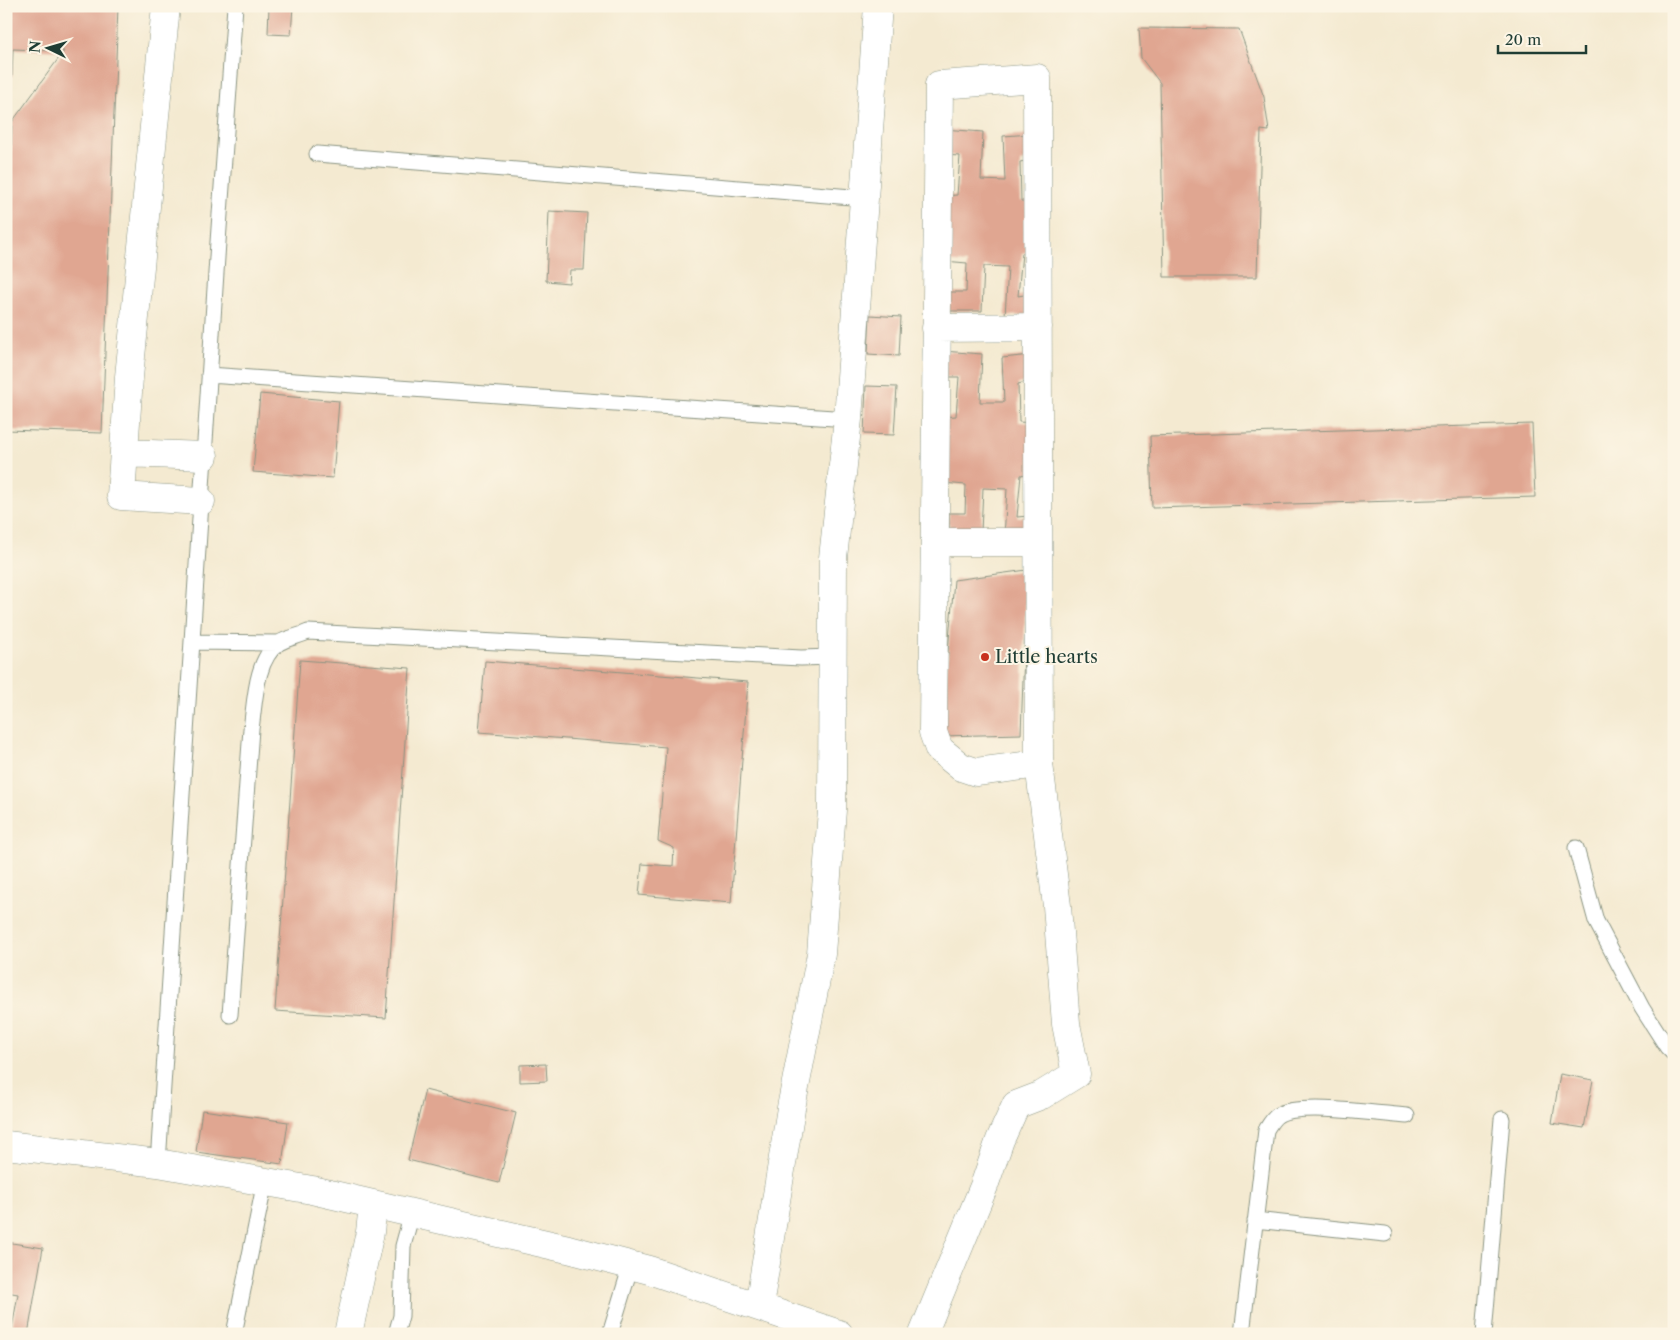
<svg xmlns="http://www.w3.org/2000/svg" width="1680" height="1340" viewBox="0 0 1680 1340" font-family="'Libre Caslon Text',serif">
  <style>
    .building { fill: #e0a691 }
    .lines { fill: none; stroke-linecap: round; stroke-linejoin: round }
    .service-casing { stroke: #8a9482; stroke-width: 17 }
    .minor-casing { stroke: #8a9482; stroke-width: 29 }
    .service { stroke: #fff; stroke-width: 15 }
    .minor { stroke: #fff; stroke-width: 28 }
    .poi-dot { fill: #c8321e; stroke: #fcf5e5; stroke-width: 2 }
    .labels { text-anchor: middle; stroke-width: 4; stroke-linejoin: round; paint-order: stroke }
    .poi-label { font-size: 18px; fill: #1f3d34; stroke: #fcf5e5; text-anchor: start }
  </style>
  <rect width="100%" height="100%" fill="#fcf5e5"/>
  <filter id="ink" filterUnits="userSpaceOnUse"><feTurbulence type="fractalNoise" baseFrequency=".02" numOctaves="2"/><feDisplacementMap in="SourceGraphic" scale="10" xChannelSelector="R" yChannelSelector="G"/><feConvolveMatrix kernelMatrix="1 2 1 2 8 2 1 2 1" color-interpolation-filters="sRGB"/></filter>
  <filter id="wash" filterUnits="userSpaceOnUse"><feTurbulence type="fractalNoise" baseFrequency=".0096" numOctaves="4" result="noise"/><feDisplacementMap in="SourceGraphic" scale="20" xChannelSelector="R" yChannelSelector="G"/><feGaussianBlur stdDeviation="1.12" result="paint"/><feColorMatrix in="noise" values="0 0 0 0 0 0 0 0 0 0 0 0 0 0 0 0 0 1.4 0 .05"/><feComposite in="paint" operator="in"/></filter>
  <g filter="url(#wash)">
    <rect width="100%" height="100%" fill="#f4ead1"/>
    <g id="blocks">
      <path class="building" d="M6,6H118L102,433L6,430V276L12,122L64,51L13,49L12,77H6Z
        M269,6H293L291,35L268,34Z
        M1139,28L1239,29L1264,97L1269,131L1261,130L1257,277H1164L1160,83L1141,58Z
        M943,129L983,132L981,180L1005,181L1003,136L1032,134L1034,159L1020,162L1021,201H1035V251L1022,253L1018,296L1030,294L1032,315L1005,316L1008,267L984,266L982,311H949L950,292H966L967,263L944,261V196L957,195L960,156L943,155Z
        M549,211L587,213L584,270H570L569,283L546,281Z
        M870,315L901,317L899,356L868,354Z
        M943,351L982,354L980,402H1004L1002,358L1031,355L1033,380L1018,384L1019,422L1033,423L1034,472L1021,475L1017,517L1029,516L1030,536L1004,537L1007,489L983,488L981,532H949V513H965L966,485L943,483V417L956,416L959,377H942Z
        M866,386L897,387L894,435L864,434Z
        M260,394L339,401L333,478L253,472Z
        M1532,424L1535,497L1152,508L1150,436Z
        M1027,570L1021,734L941,736L954,580Z
        M300,660L410,668L386,1018L275,1011Z
        M485,661L748,682L731,903L639,895L642,864L673,866L674,848L658,841L666,747L479,732Z
        M546,1064L547,1081L520,1082V1065Z
        M1560,1074L1593,1080L1584,1128L1552,1123Z
        M425,1090L516,1113L499,1183L408,1160Z
        M202,1110L288,1122L282,1164L196,1152Z
        M6,1242L43,1248L28,1334H11L18,1294L6,1292Z"/>
    </g>
  </g>
  <g filter="url(#ink)">
    <use href="#blocks" fill-opacity="0" stroke="#8a9482" stroke-width="1"/>
    <g class="lines">
      <g class="service-casing">
        <path id="service" d="M317,154L864,198
          M209,375L848,419
          M192,642L279,643
          M1576,848L1596,921L1642,1008L1667,1047L1674,1054
          M230,1015L251,729C255,703 255,659 279,643C287,638 300,636 308,632L801,658L832,657
          M158,1163L218,242L235,6
          M1255,1220L1385,1234
          M234,1334L265,1181
          M396,1334L401,1316L403,1246L412,1213
          M610,1334L631,1265
          M1242,1334L1266,1130C1269,1125 1273,1118 1278,1115C1298,1102 1380,1114 1407,1116
          M1484,1334L1502,1119"/>
      </g>
      <g class="minor-casing">
        <path id="minor" d="M166,6L129,377L121,496L201,501
          M936,328L1038,327
          M124,453L204,456
          M935,542H1038
          M6,1145L158,1163L312,1190L568,1249L649,1270L839,1334
          M759,1306L791,1108L821,954L832,810L833,558L848,419L878,6
          M348,1334L370,1232L373,1205
          M923,1334L984,1186L1000,1140L1016,1105L1042,1095L1076,1074L1066,1024L1057,906L1039,764L1037,78L939,85L933,732L939,749L961,767L976,772L1039,764"/>
      </g>
      <use href="#service" class="service"/>
      <use href="#minor" class="minor"/>
    </g>
  </g>
  <circle class="poi-dot" cx="985" cy="657" r="5"/>
  <g class="labels">
    <g class="poi-label">
      <text x="995" y="663">Little hearts</text>
    </g>
  </g>
  <rect width="1680" height="1340" fill="none" stroke="#fcf5e5" stroke-width="25"/>
  <g transform="translate(48 48) rotate(275)" stroke="#fcf5e5" stroke-width="4" paint-order="stroke">
  <path d="M0-4L9 19L0 12L-9 19Z" fill="#1f3d34"/>
  <text y="-8" font-size="14" font-weight="bold" text-anchor="middle" fill="#1f3d34">N</text>
  </g>
  <path d="M1498 45v8h88v-8" fill="none" stroke="#1f3d34" stroke-width="2.5"/>
  <text x="1505" y="45" font-size="15" fill="#1f3d34" stroke="#fcf5e5" stroke-width="4" paint-order="stroke">20 m</text>
</svg>
